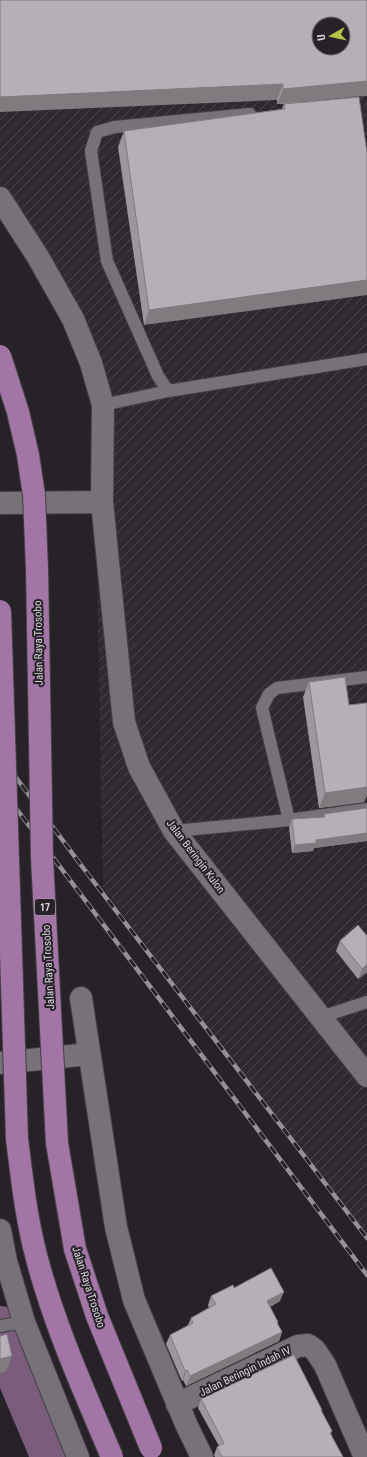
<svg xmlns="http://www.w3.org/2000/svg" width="367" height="1457" viewBox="0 0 367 1457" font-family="'Roboto Condensed',sans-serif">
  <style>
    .industrial { fill: url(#industrial-furrows); fill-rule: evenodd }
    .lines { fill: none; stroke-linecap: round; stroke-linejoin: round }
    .river { stroke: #7b5c7d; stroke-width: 44 }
    .lane-casing { stroke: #444144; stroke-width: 14 }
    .street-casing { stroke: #444144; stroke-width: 24 }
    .secondary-casing { stroke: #444144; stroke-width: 24 }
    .lane { stroke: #777278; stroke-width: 12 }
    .street { stroke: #777278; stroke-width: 22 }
    .secondary { stroke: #777278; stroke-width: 22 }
    .rail-casing { stroke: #959296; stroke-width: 4.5 }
    .rail { stroke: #262227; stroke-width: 3; stroke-dasharray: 9; stroke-linecap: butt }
    .highway-bridge-casing { stroke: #444144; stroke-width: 24; stroke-linecap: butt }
    .highway-bridge { stroke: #a374a6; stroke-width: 22 }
    .wall { fill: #9d979d }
    .shaded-wall { fill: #7f7b7f }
    .building { fill: #b6b0b6; stroke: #7f7b7f; fill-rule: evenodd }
    .labels { text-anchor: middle; stroke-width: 4; stroke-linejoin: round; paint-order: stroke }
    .shield { fill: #262227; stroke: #a3a0a4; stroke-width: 1 }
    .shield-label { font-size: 10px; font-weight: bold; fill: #d9d6d9 }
    .street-label { font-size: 11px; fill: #d9d6d9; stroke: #262227 }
  </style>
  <defs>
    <pattern id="industrial-furrows" width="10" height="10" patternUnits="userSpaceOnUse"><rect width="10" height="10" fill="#312831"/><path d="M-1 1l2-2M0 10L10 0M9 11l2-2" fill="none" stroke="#4e464e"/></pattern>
  </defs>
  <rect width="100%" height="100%" fill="#262227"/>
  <path class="industrial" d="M0,0H367V1238L103,888L97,568L111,393L0,199ZM319,24H343V48H319Z"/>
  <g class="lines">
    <path class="river" d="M0,1328L18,1374L53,1457"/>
    <g class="lane-casing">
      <path id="lane" d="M168,391L158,376L107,261L91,151L97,132L115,127L250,114
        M103,405L168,391L367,359
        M289,820L262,708L269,694L277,688L367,677
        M174,831L289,820L367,809
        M321,1017L367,1002
        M0,1326L24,1322"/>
    </g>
    <g class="street-casing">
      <path id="street" d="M81,998L116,1227L134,1300L187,1426L202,1457
        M0,1063L89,1054
        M0,1230L6,1261L24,1322L78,1457
        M177,1404L298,1346L308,1345L315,1350L325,1365L365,1457"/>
    </g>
    <g class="secondary-casing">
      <path id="secondary" d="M0,198L38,257L73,319L91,363L103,405L102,502L124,722L139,767L174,831L367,1076
        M0,503L102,502"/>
    </g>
    <use href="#lane" class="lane"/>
    <use href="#street" class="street"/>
    <use href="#secondary" class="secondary"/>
    <g class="rail-casing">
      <path id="rail" d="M0,756L84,869L367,1238
        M0,787L367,1275"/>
    </g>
    <use href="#rail" class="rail"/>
    <g class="highway-bridge-casing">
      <path id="highway-bridge" d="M0,356L18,412L28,455L34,495L37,569L42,858L57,1143L75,1249L97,1316L151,1448
        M0,611L17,1139C22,1178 26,1217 36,1255C54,1325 84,1391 112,1457"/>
    </g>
    <use href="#highway-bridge" class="highway-bridge"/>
  </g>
  <path class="wall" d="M0,0L351,97L299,102L144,325L118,147L124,131L282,109L284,104H277V100Z
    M309,682L349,705L367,703V795L364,802L319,808L303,697Z
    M367,808V841L314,848L313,851L292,853L289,828L292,819L324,817V814Z
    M340,941L367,972L358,979L336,951Z
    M234,1288L280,1301L270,1307L282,1332L279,1341L186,1386L183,1380L182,1381L166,1344L170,1335L188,1325L191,1318L209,1308L208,1305L211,1296Z
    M201,1399L322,1410L321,1411L332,1431L331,1434L343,1457H215L214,1455L217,1447L219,1446L198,1408Z"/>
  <path class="shaded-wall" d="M357,81H367V96L351,97L277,104L283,89Z
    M283,84L277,100L0,112V97Z
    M367,280V295L144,325L149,310Z
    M367,786V795L364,802L319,808L325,793Z
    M367,833V841L314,848L313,851L292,853L295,845L316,840Z
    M367,964V972L358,979L362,969Z
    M284,1292L280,1301L264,1310L267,1301Z
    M282,1332L279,1341L186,1386L190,1376Z
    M12,1356L6,1372L0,1373V1359Z
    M187,1370L183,1380L182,1381L185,1371Z"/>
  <path class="building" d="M0,0H367V81L283,89V84L0,97ZM319,24H343V48H319Z
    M359,97L367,153V280L149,310L124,131L285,109L284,104Z
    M345,677L349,705L367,703V787L325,793L309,682Z
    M367,808V833L316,840V843L295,845L292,819L325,817L324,814Z
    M358,925L367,936V964L362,969L340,941Z
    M271,1268L284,1292L267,1301L278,1322L277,1323L282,1332L190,1376L187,1370L185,1371L170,1335L193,1323L191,1318L216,1304L211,1296L233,1285L234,1288Z
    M7,1334L12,1356L0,1359V1336Z
    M294,1355L322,1410H321L332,1431L330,1433L343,1457H222L217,1447L224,1443L201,1399Z"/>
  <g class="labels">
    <rect class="shield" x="35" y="899" width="20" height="16" rx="3"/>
    <g class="shield-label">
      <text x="45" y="911">17</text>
    </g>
    <g class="street-label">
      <text transform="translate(38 643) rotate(-91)" y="4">Jalan Raya Trosobo</text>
      <text transform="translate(196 856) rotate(53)" y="4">Jalan Beringin Kulon</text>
      <text transform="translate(48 967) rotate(-93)" y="4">Jalan Raya Trosobo</text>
      <text transform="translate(89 1287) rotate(72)" y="4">Jalan Raya Trosobo</text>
      <text transform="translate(245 1371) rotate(-26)" y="4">Jalan Beringin Indah IV</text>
    </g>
  </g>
  <g transform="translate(331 36) rotate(261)"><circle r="19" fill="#262227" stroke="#6e6a6e"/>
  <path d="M0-3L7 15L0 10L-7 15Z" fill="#b6c148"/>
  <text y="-6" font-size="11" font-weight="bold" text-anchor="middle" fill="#d9d6d9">U</text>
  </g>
</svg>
